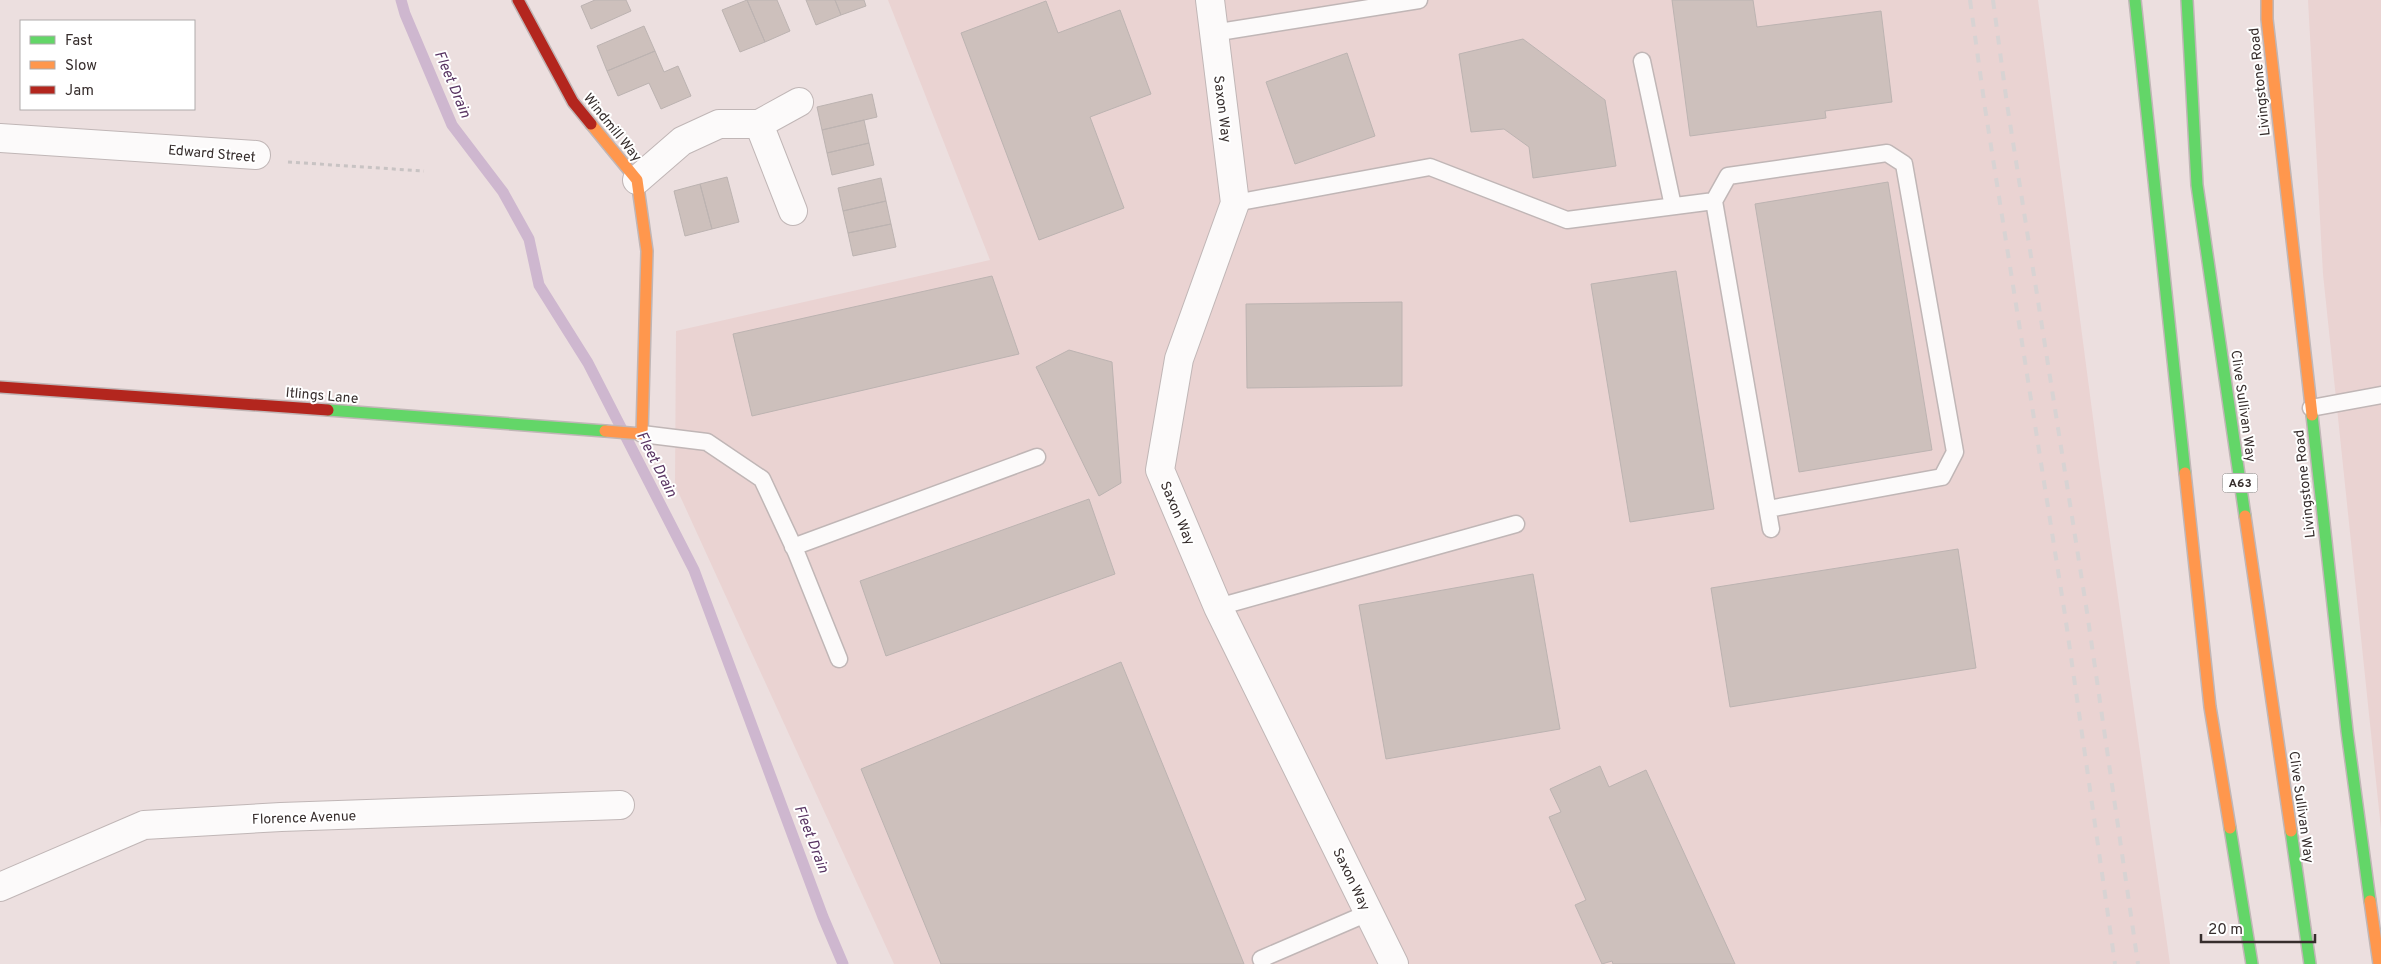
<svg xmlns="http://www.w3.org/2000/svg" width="2381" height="964" viewBox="0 0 2381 964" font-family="Overpass,sans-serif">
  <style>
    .built { fill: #ead3d2 }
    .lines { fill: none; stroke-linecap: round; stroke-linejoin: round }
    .stream { stroke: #ceb7cf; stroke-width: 11 }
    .building { fill: #cdc0bc; stroke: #bcb3b1 }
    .lane-casing { stroke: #c0b6b6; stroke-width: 19 }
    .street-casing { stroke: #c0b6b6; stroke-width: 30 }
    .fast-casing { stroke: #c0b6b6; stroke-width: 14 }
    .slow-casing { stroke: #c0b6b6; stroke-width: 14 }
    .jam-casing { stroke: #c0b6b6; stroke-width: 14 }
    .path { stroke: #c8c3c3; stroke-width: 3; stroke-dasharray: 4 4; stroke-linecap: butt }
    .lane { stroke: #fcfafa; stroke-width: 16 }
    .street { stroke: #fcfafa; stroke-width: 28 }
    .fast { stroke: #63d668; stroke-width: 11 }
    .slow { stroke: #ff974d; stroke-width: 11 }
    .jam { stroke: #b3261e; stroke-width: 11 }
    .rail { stroke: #d8d3d3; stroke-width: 4; stroke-dasharray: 9 9; stroke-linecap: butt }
    .labels { text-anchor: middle; stroke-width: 4; stroke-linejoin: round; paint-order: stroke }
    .shield { fill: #fff; stroke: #726c6b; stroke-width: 1 }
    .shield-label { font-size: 12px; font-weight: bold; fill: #362d2c }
    .street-label { font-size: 14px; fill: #362d2c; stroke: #fff }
    .water-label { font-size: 15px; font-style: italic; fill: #583462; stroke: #fff }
  </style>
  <rect width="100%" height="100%" fill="#ecdfdf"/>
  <path class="built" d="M888,0H2038L2098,456L2170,964H894L675,485L676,331L990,260Z
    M2308,0H2381V829L2323,274Z"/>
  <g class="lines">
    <path class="stream" d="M401,0L405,14L452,125L503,192L529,239L539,285L588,363L694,570L823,917L843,964"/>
  </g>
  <path class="building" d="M595,0H626L631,11L591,29L581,6Z
    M747,0H777L790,31L765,42Z
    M747,0L765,42L740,52L722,10Z
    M806,0H835L841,15L816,25Z
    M835,0H864L866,6L841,15Z
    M1672,0H1753L1757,27L1881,11L1892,102L1825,111L1826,118L1690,136Z
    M1046,1L1058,33L1120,10L1151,94L1090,117L1124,208L1039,240L961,33Z
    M644,26L655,51L607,71L597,46Z
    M1523,39L1605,100L1616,166L1533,178L1529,147L1504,129L1471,132L1459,54Z
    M655,51L664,72L678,66L691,96L661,109L649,83L618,96L607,71Z
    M1347,53L1375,136L1295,164L1266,82Z
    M872,94L877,117L822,130L817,107Z
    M864,120L869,143L827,153L822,130Z
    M869,143L874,165L832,175L827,153Z
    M727,177L739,222L712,229L700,184Z
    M881,178L886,201L843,211L838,188Z
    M1888,182L1932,450L1799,472L1755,204Z
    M700,184L712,229L685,236L674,191Z
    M886,201L891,224L848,233L843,211Z
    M891,224L896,247L853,256L848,233Z
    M1676,271L1714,509L1630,522L1591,284Z
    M992,276L1019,354L752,416L733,334Z
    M1402,302V386L1247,388L1246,304Z
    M1069,350L1112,362L1121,483L1099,496L1036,367Z
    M1089,499L1115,574L886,656L860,581Z
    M1958,549L1976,668L1730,707L1711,588Z
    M1533,574L1560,729L1386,759L1359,605Z
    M1121,662L1244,964H941L861,769Z
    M1600,766L1609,787L1646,770L1735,964H1613L1612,961L1602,964L1575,905L1586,900L1549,817L1561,812L1550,789Z"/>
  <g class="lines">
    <g class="lane-casing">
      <path id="lane" d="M1213,33L1419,0
        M1642,61L1673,206
        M1714,201L1771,529
        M1235,203L1430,167L1567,220L1714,201L1728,176L1887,153L1904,164L1955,452L1942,477L1768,509
        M2311,408L2381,395
        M642,434L707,442L762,479L796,552L839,659
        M793,547L1037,457
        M1218,607L1516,524
        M1261,959L1368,913"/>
    </g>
    <g class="street-casing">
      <path id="street" d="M1210,0L1235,203L1179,359L1160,470L1218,607L1394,964
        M759,124L793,211
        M0,138L256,155
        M637,180L682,141L719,124H759L799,102
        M0,887L144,825L281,817L620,805"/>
    </g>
    <g class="fast-casing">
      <path id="fast" d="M2135,0L2185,473
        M2187,0L2197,185L2245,516
        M328,410L605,431
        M2312,415L2347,731L2370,901
        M2230,828L2252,964
        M2291,831L2310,964"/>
    </g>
    <g class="slow-casing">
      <path id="slow" d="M2267,0V19L2312,415
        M591,124L637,180L647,251L642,434L605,431
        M2185,473L2210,707L2230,828
        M2245,516L2291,831
        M2370,901L2379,964"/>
    </g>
    <g class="jam-casing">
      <path id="jam" d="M518,0L573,102L591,124
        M0,387L328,410"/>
    </g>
    <path class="path" d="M288,162L424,171"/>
    <use href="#lane" class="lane"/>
    <use href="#street" class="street"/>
    <use href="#fast" class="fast"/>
    <use href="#slow" class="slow"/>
    <use href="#jam" class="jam"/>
    <path class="rail" d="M1970,0L1985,108L2065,615L2115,964
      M1993,0L2007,104L2087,612L2138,964"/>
  </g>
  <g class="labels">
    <rect class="shield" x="2222.5" y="473.5" width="35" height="19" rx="4"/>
    <g class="shield-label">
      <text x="2240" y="487">A63</text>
    </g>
    <g class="street-label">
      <text transform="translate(2259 82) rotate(-96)" y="5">Livingstone Road</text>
      <text transform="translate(1223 109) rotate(83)" y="5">Saxon Way</text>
      <text transform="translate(613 127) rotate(51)" y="5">Windmill Way</text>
      <text transform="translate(212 153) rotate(5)" y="5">Edward Street</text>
      <text transform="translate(322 395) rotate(5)" y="5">Itlings Lane</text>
      <text transform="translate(2244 406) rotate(82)" y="5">Clive Sullivan Way</text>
      <text transform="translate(2304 484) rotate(-96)" y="5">Livingstone Road</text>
      <text transform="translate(1178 513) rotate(67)" y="5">Saxon Way</text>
      <text transform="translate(2302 807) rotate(82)" y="5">Clive Sullivan Way</text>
      <text transform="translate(304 817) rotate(-2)" y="5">Florence Avenue</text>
      <text transform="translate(1352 879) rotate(64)" y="5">Saxon Way</text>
    </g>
    <g class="water-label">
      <text transform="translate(453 84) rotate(67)" y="5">Fleet Drain</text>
      <text transform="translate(657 464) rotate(63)" y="5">Fleet Drain</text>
      <text transform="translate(812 839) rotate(69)" y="5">Fleet Drain</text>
    </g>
  </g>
  <rect x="20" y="20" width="175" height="90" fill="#ffffff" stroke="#afabab"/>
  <rect x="30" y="36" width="25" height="8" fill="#63d668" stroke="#afabab"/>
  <text x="65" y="45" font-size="15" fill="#362d2c">Fast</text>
  <rect x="30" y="61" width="25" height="8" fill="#ff974d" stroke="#afabab"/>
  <text x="65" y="70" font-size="15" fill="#362d2c">Slow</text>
  <rect x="30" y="86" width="25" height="8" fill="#b3261e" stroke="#afabab"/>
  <text x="65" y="95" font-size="15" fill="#362d2c">Jam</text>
  <path d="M2201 934v8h114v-8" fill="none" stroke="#362d2c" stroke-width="2.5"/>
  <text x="2208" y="934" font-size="15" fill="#362d2c" stroke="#ffffff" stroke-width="4" paint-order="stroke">20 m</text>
</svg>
